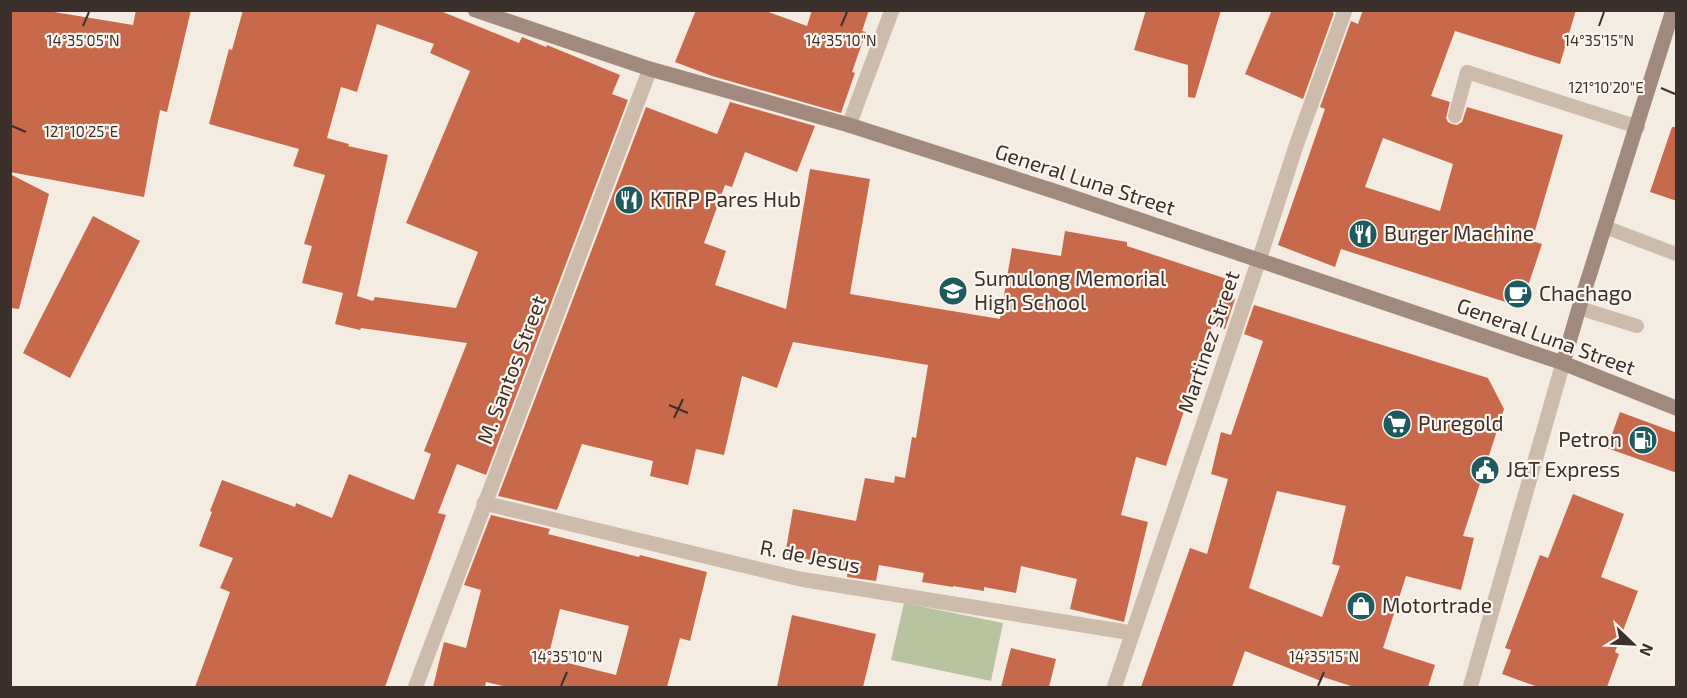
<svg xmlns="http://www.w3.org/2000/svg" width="1687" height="698" viewBox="0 0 1687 698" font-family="'Exo 2',sans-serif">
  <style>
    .green { fill: #b8c4a0 }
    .building { fill: #c8694b; fill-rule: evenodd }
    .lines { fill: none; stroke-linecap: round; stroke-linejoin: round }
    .service { stroke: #cdbbac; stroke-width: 14 }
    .minor { stroke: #cdbbac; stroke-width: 15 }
    .tertiary { stroke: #cdbbac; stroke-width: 15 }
    .secondary { stroke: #a18a7d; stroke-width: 15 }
    .ticks { fill: none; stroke: #3b302b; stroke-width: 2 }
    .labels { text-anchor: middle; stroke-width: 4.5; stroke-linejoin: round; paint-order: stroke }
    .street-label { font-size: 21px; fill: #3b302b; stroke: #fbf5ee }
    .poi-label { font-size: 21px; fill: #3b302b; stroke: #fbf5ee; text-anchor: start }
    .ticks-label { font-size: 15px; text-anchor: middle; fill: #3b302b; stroke: #fbf5ee; stroke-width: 4.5; stroke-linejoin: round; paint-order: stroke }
  </style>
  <rect width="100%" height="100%" fill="#f4ebe1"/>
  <path class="green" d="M904,603L1003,623L991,681L891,660Z"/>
  <path class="building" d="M10,10H42L133,25L136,10H191L167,112L160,110L144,197L10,172Z
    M243,10H438L519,43L522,37L546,47L547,45L620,75L612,94L628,100L486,475L457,464L438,513L446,515L385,687H195L230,592L220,588L233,558L199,546L212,512L210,511L222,480L295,507L296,503L332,518L349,474L414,500L431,454L424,451L467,343L361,328L360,330L335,324L343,293L302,283L312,246L304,244L325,175L293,166L299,149L209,124L229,49L232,50ZM377,24L434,44L430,53L470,71L406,223L478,252L456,308L375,297L373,301L357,296L388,155L348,146L349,144L327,138L341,87L357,92Z
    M696,10H763L807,26L812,10H869L862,31L866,32L852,72L855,73L841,113L712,76L675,62Z
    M1146,10H1221L1195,98L1188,97V65L1134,50Z
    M1272,10H1327L1334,13L1303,99L1245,74Z
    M1363,10H1576L1560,64L1455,31L1431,96L1450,102L1446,118L1448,122L1452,124L1457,125L1462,122L1467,107L1563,135L1532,241L1542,244L1521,307L1341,249L1335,267L1278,245L1325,109L1320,107L1351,21L1358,24ZM1383,138L1453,164L1440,211L1365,187Z
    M730,102L815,126L797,172L745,152L732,187L725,185L704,243L726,251L715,285L786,309L810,169L870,179L850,294L1000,319L1012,248L1061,256L1065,231L1127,242V246L1227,279L1222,295L1235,299L1225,329L1212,325L1166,466L1136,457L1121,515L1148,522L1124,622L1070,609L1077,579L1021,566L1016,593L984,587V591L953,586V587L922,582L924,573L879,565L876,581L847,577L848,567L785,555L793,509L856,521L865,478L894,483L895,476L905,478L912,437L916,438L928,365L793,342L777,388L742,376L724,455L696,449L688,485L650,476L653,461L582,444L557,510L498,496L646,107L717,134Z
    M1672,127H1677V201L1650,192Z
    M10,174L49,194L19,309L10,308Z
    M93,216L140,241L70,378L23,353Z
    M1254,305L1488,378L1504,409L1463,536L1474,538L1461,590L1406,576L1383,648L1435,665L1428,687H1354L1323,677L1321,681L1245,651L1232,687H1141L1190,548L1207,554L1228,479L1211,474L1221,432L1231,435L1263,341L1244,334ZM1277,491L1346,506L1332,564L1340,566L1322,617L1249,588Z
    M1620,412L1677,433V473L1607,448Z
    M1573,494L1624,514L1601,577L1638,591L1615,652L1619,654L1607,687H1538L1502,674L1511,650L1505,648L1540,555L1548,558Z
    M491,515L550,529L548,534L639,557L640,555L707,572L690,641L680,638L667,687H507L486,682L485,687H433L444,642L466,648L481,590L464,585ZM560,609L629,626L616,675L548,658Z
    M792,615L876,634L863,687H777Z
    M1011,648L1056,659L1049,687H1001Z"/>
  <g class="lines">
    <path class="service" d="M1455,116L1467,72L1638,127
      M1605,227L1676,254
      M1579,308L1637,326"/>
    <path class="minor" d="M849,125L892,10
      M1259,260L1297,143L1345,10
      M484,503L800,579L1132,633"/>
    <path class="tertiary" d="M415,688L650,69
      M1114,688L1259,260
      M1470,688L1563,363"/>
    <path class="secondary" d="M475,10L650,69L849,125L1060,193L1563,363L1676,408
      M1563,363L1579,308L1673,10"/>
  </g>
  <path class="ticks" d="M83,26L89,12M841,26L847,12M1599,26L1604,12M1661,88L1675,94M12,126L26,132M669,405L688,413M674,418L683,399M561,686L567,672M1318,686L1324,672"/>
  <defs>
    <g id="restaurant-disc" transform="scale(1.5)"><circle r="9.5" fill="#1f5a5e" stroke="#fbf5ee"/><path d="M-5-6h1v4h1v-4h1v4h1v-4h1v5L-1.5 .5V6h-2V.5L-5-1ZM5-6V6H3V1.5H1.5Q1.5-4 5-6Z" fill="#fff"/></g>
    <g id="school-disc" transform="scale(1.5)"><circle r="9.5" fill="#1f5a5e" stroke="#fbf5ee"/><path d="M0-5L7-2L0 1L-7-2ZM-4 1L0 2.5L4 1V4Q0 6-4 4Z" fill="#fff"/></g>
    <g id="cafe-disc" transform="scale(1.5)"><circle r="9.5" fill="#1f5a5e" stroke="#fbf5ee"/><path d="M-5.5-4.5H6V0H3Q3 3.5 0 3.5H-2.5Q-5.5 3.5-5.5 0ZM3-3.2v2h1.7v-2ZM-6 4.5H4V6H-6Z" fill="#fff"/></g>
    <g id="supermarket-disc" transform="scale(1.5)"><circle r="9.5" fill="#1f5a5e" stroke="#fbf5ee"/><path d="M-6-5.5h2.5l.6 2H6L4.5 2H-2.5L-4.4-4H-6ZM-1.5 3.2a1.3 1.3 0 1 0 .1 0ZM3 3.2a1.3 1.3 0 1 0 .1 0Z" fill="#fff"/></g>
    <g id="fuel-disc" transform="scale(1.5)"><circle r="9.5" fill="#1f5a5e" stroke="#fbf5ee"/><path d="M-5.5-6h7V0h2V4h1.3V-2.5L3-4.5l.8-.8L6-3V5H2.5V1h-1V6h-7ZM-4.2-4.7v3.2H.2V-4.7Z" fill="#fff"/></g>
    <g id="civic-disc" transform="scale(1.5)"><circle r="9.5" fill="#1f5a5e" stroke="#fbf5ee"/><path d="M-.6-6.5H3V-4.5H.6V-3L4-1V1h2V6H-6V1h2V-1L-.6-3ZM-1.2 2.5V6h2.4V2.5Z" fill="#fff"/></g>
    <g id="shop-disc" transform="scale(1.5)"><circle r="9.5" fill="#1f5a5e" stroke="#fbf5ee"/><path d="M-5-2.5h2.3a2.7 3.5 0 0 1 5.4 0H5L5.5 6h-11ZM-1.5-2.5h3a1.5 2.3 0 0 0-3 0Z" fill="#fff"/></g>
  </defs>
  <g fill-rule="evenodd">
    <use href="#restaurant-disc" x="629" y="200"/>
    <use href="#restaurant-disc" x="1363" y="234"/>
    <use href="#school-disc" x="953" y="291"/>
    <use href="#cafe-disc" x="1518" y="294"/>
    <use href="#supermarket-disc" x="1397" y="424"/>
    <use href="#fuel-disc" x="1643" y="440"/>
    <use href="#civic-disc" x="1485" y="470"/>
    <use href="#shop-disc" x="1361" y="606"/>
  </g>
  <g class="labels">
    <g class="street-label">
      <text transform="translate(1085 180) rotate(18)" y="7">General Luna Street</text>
      <text transform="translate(1546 337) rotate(20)" y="7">General Luna Street</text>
      <text transform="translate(1209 342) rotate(-71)" y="7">Martinez Street</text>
      <text transform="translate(512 370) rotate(-69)" y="7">M. Santos Street</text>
      <text transform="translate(810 557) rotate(11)" y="7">R. de Jesus</text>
    </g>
    <g class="poi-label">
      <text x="650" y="207">KTRP Pares Hub</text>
      <text x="1384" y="241">Burger Machine</text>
      <text x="974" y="286">Sumulong Memorial<tspan x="974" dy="24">High School</tspan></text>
      <text x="1539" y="301">Chachago</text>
      <text x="1418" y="431">Puregold</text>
      <text x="1622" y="447" text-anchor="end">Petron</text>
      <text x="1506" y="477">J&amp;T Express</text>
      <text x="1382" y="613">Motortrade</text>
    </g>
  </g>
  <g class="ticks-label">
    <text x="83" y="46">14°35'05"N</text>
    <text x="841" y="46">14°35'10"N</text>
    <text x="1599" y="46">14°35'15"N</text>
    <text x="1606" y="93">121°10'20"E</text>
    <text x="81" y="137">121°10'25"E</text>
    <text x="567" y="662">14°35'10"N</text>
    <text x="1324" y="662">14°35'15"N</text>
  </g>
  <rect width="1687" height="698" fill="none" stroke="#3b302b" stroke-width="24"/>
  <g transform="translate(1633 644) rotate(113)" stroke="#fbf5ee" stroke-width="4.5" paint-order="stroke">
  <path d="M0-4.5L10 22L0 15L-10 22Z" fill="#3b302b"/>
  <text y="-9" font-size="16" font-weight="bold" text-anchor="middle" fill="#3b302b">N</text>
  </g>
</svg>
